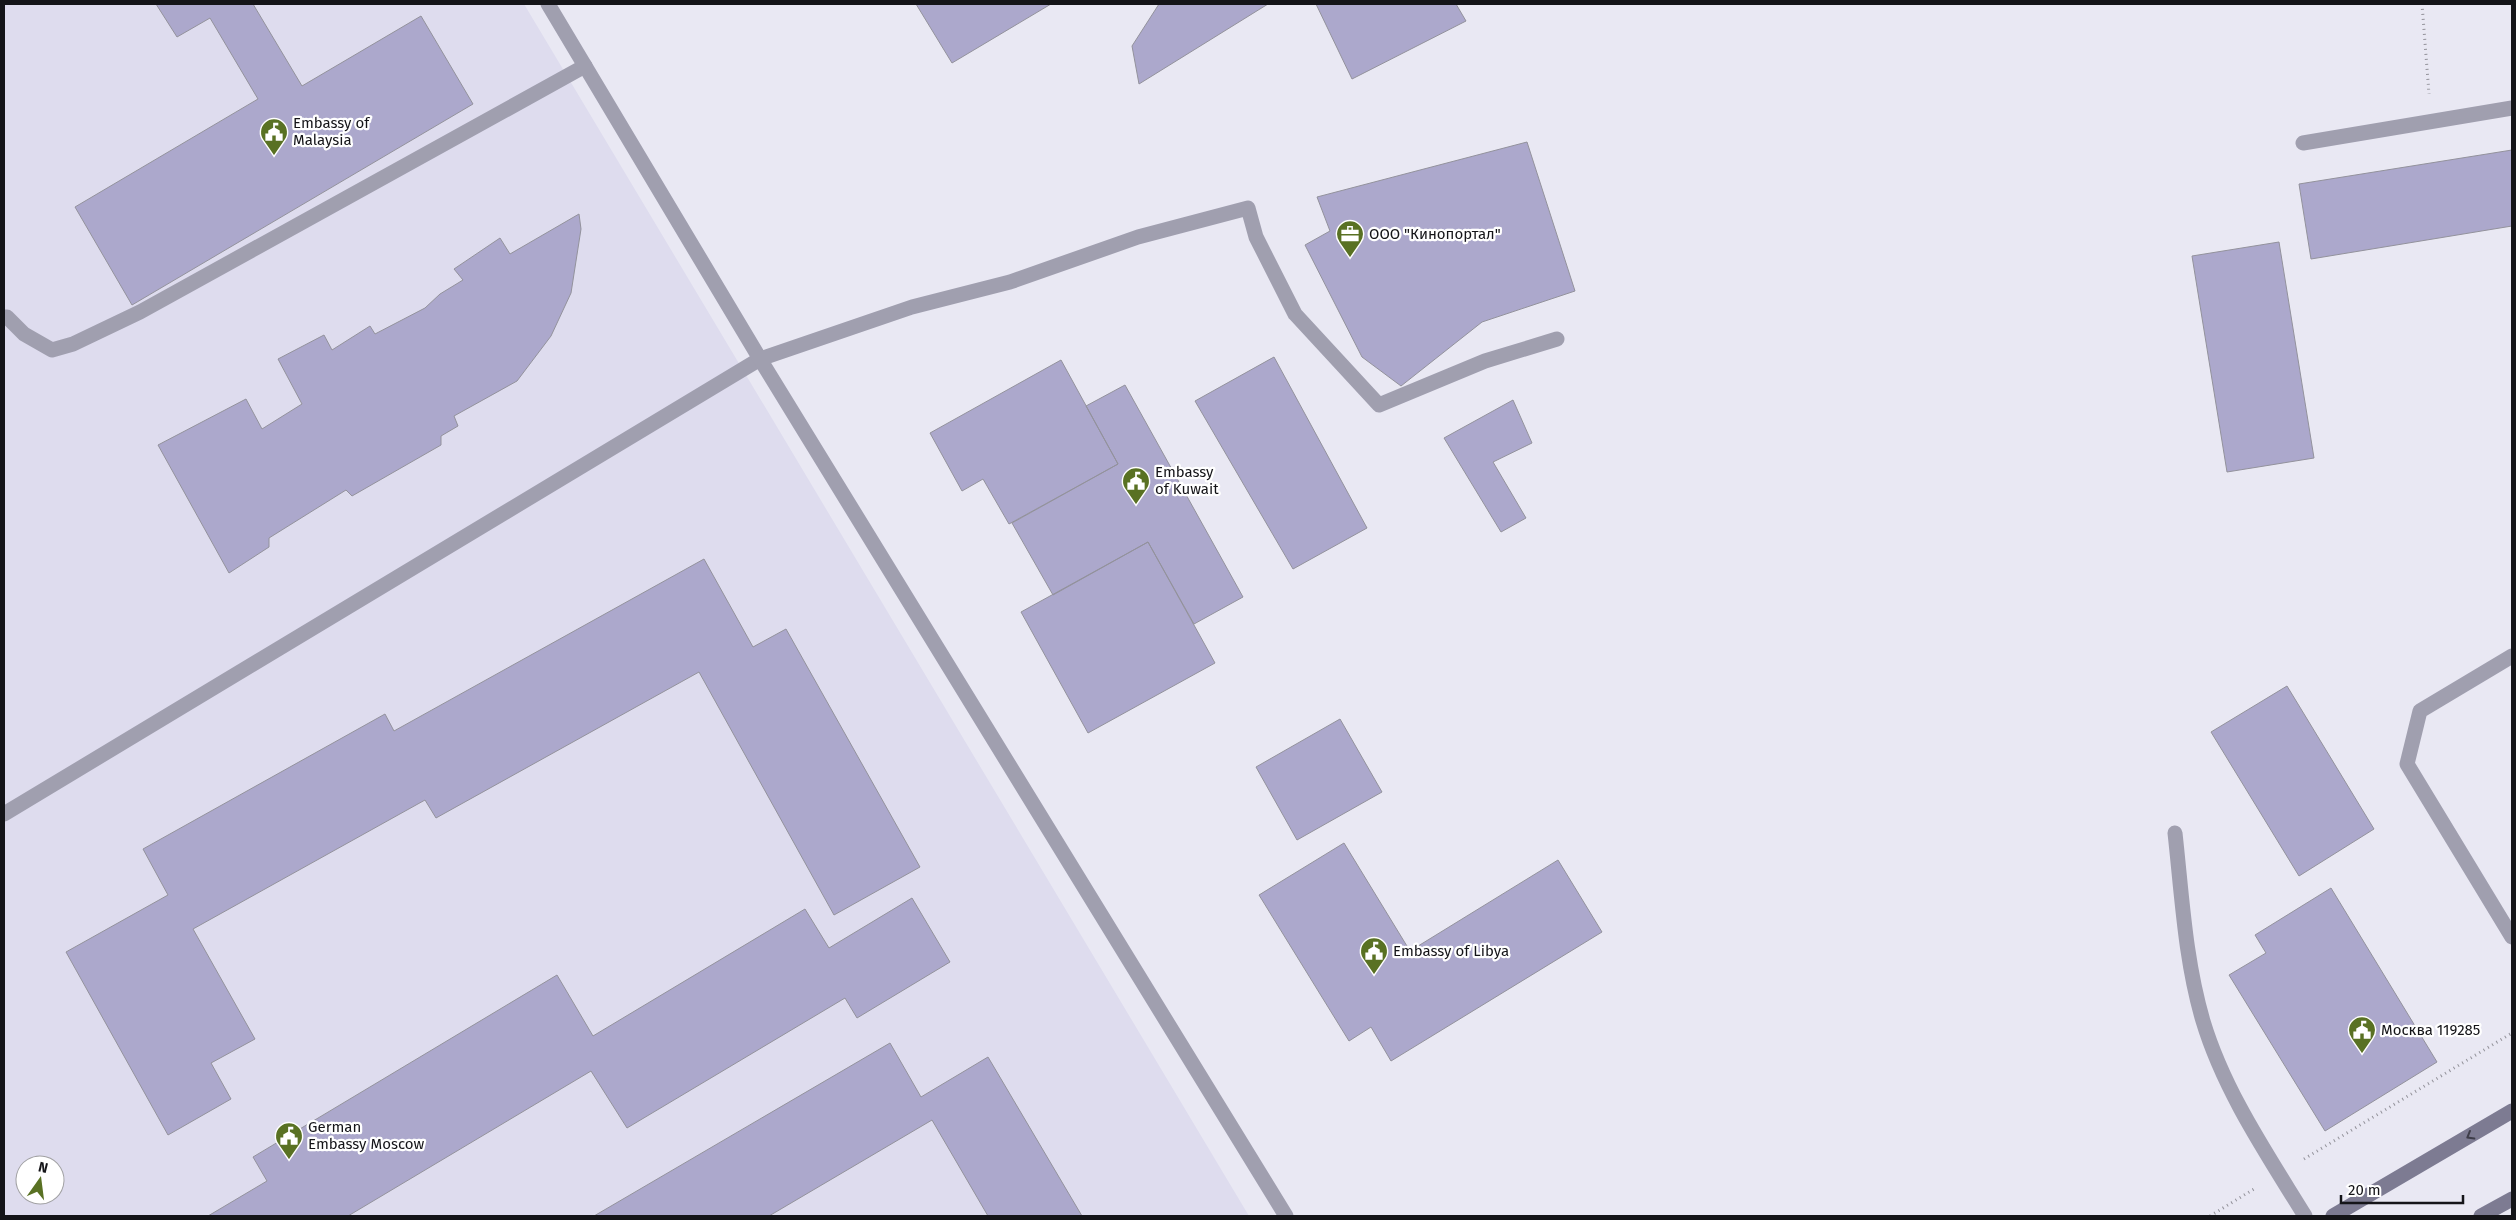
<svg xmlns="http://www.w3.org/2000/svg" width="2516" height="1220" viewBox="0 0 2516 1220" font-family="'Fira Sans',sans-serif">
  <style>
    .built { fill: #dedcee; fill-rule: evenodd }
    .building { fill: #aca8cc; stroke: #93929c }
    .lines { fill: none; stroke-linecap: round; stroke-linejoin: round }
    .path { stroke: #93929a; stroke-width: 3; stroke-dasharray: 1 4; stroke-linecap: butt }
    .lane { stroke: #a09faf; stroke-width: 15 }
    .street { stroke: #a09faf; stroke-width: 15 }
    .secondary { stroke: #7d7b92; stroke-width: 15 }
    .oneway { stroke: #3e3d49 }
    .labels { text-anchor: middle; stroke-width: 4.5; stroke-linejoin: round; paint-order: stroke }
    .poi-label { font-size: 15px; fill: #141418; stroke: #fff; text-anchor: start }
  </style>
  <rect width="100%" height="100%" fill="#e9e8f3"/>
  <path class="built" d="M4,4H524L1249,1216H4ZM25,1165H55V1195H25Z"/>
  <path class="building" d="M156,4H253L302,86L421,16L473,104L132,305L75,207L258,99L210,18L177,37Z
    M916,4H1051L952,63Z
    M1159,4H1268L1139,84L1132,46Z
    M1316,4H1456L1466,21L1352,79Z
    M1527,142L1575,291L1482,322L1401,386L1362,357L1305,245L1330,231L1317,197Z
    M2512,150V226L2311,259L2299,184Z
    M579,214L581,229L571,293L551,336L517,381L454,416L458,426L441,436V445L352,496L346,490L269,538V547L229,573L158,445L246,399L262,429L302,404L278,359L324,335L332,350L370,326L375,334L425,308L440,294L463,280L454,269L500,238L510,254Z
    M2279,242L2314,458L2227,472L2192,256Z
    M1274,357L1367,528L1293,569L1195,401Z
    M1061,360L1118,464L1009,524L983,479L962,491L930,433Z
    M1125,385L1243,597L1194,624L1148,542L1053,595L1012,523L1118,464L1086,406Z
    M1513,400L1532,443L1493,462L1526,518L1501,532L1444,438Z
    M1148,542L1215,663L1088,733L1021,612Z
    M704,559L753,647L786,629L920,867L834,915L699,672L436,818L425,800L193,929L255,1039L211,1063L231,1099L168,1135L66,952L168,895L143,849L385,714L394,731Z
    M2287,686L2374,829L2299,876L2211,732Z
    M1340,719L1382,792L1297,840L1256,767Z
    M1344,843L1410,951L1558,860L1602,932L1391,1061L1371,1027L1349,1041L1259,895Z
    M2331,888L2437,1062L2325,1131L2229,975L2266,953L2255,935Z
    M912,898L950,962L857,1018L845,998L627,1128L591,1071L348,1216H208L267,1181L253,1157L557,975L593,1036L805,909L829,948Z
    M890,1043L921,1097L988,1057L1082,1216H988L932,1120L769,1216H594Z"/>
  <g class="lines">
    <path class="path" d="M2422,4L2429,94
      M2304,1159L2512,1033
      M2210,1216L2254,1189"/>
    <path class="lane" d="M2303,143L2512,108
      M4,317H7L24,334L52,350L73,344L140,312L585,66
      M2512,656L2420,711L2407,764L2512,937
      M4,814L760,359
      M2175,833C2182,896 2185,960 2203,1021C2224,1091 2267,1154 2305,1216"/>
    <path class="street" d="M548,4L760,359L1286,1216
      M760,359L912,307L1010,282L1138,237L1248,208L1256,237L1295,314L1379,405L1485,361L1557,339"/>
    <path class="secondary" d="M2333,1216L2512,1111
      M2481,1216L2512,1199"/>
  </g>
  <defs><path id="oneway-chevron" d="M-2-3.5L2.5 0L-2 3.5" fill="none" stroke-width="1.6" stroke-linecap="round" stroke-linejoin="round" transform="scale(1.25)"/></defs>
  <use class="oneway" href="#oneway-chevron" transform="translate(2470 1136) rotate(150)"/>
  <defs>
    <g id="civic-pin" transform="scale(1.4375)"><path d="M0 17L-7.5 6A9.5 9.5 0 1 1 7.5 6Z" fill="#597123" stroke="#fff"/><path d="M-.6-6.5H3V-4.5H.6V-3L4-1V1h2V6H-6V1h2V-1L-.6-3ZM-1.2 2.5V6h2.4V2.5Z" fill="#fff"/></g>
    <g id="office-pin" transform="scale(1.4375)"><path d="M0 17L-7.5 6A9.5 9.5 0 1 1 7.5 6Z" fill="#597123" stroke="#fff"/><path d="M-6-3h4V-5.5h4V-3h4V5H-6ZM-1-4.5V-3h2v-1.5ZM-6 0V1H6V0Z" fill="#fff"/></g>
  </defs>
  <g fill-rule="evenodd">
    <use href="#civic-pin" x="274" y="132"/>
    <use href="#office-pin" x="1350" y="234"/>
    <use href="#civic-pin" x="1136" y="481"/>
    <use href="#civic-pin" x="1374" y="951"/>
    <use href="#civic-pin" x="2362" y="1030"/>
    <use href="#civic-pin" x="289" y="1136"/>
  </g>
  <g class="labels">
    <g class="poi-label">
      <text x="293" y="128">Embassy of<tspan x="293" dy="17">Malaysia</tspan></text>
      <text x="1369" y="239">ООО "Кинопортал"</text>
      <text x="1155" y="477">Embassy<tspan x="1155" dy="17">of Kuwait</tspan></text>
      <text x="1393" y="956">Embassy of Libya</text>
      <text x="2381" y="1035">Москва 119285</text>
      <text x="308" y="1132">German<tspan x="308" dy="17">Embassy Moscow</tspan></text>
    </g>
  </g>
  <rect width="2516" height="1220" fill="none" stroke="#141418" stroke-width="10"/>
  <g transform="translate(40 1180) rotate(14)"><circle r="24" fill="#ffffff" stroke="#a1a1a3"/>
  <path d="M0-4L9 19L0 12L-9 19Z" fill="#597123"/>
  <text y="-8" font-size="14" font-weight="bold" text-anchor="middle" fill="#141418">N</text>
  </g>
  <path d="M2341 1195v8h122v-8" fill="none" stroke="#141418" stroke-width="2.5"/>
  <text x="2348" y="1195" font-size="15" fill="#141418" stroke="#ffffff" stroke-width="4" paint-order="stroke">20 m</text>
</svg>
